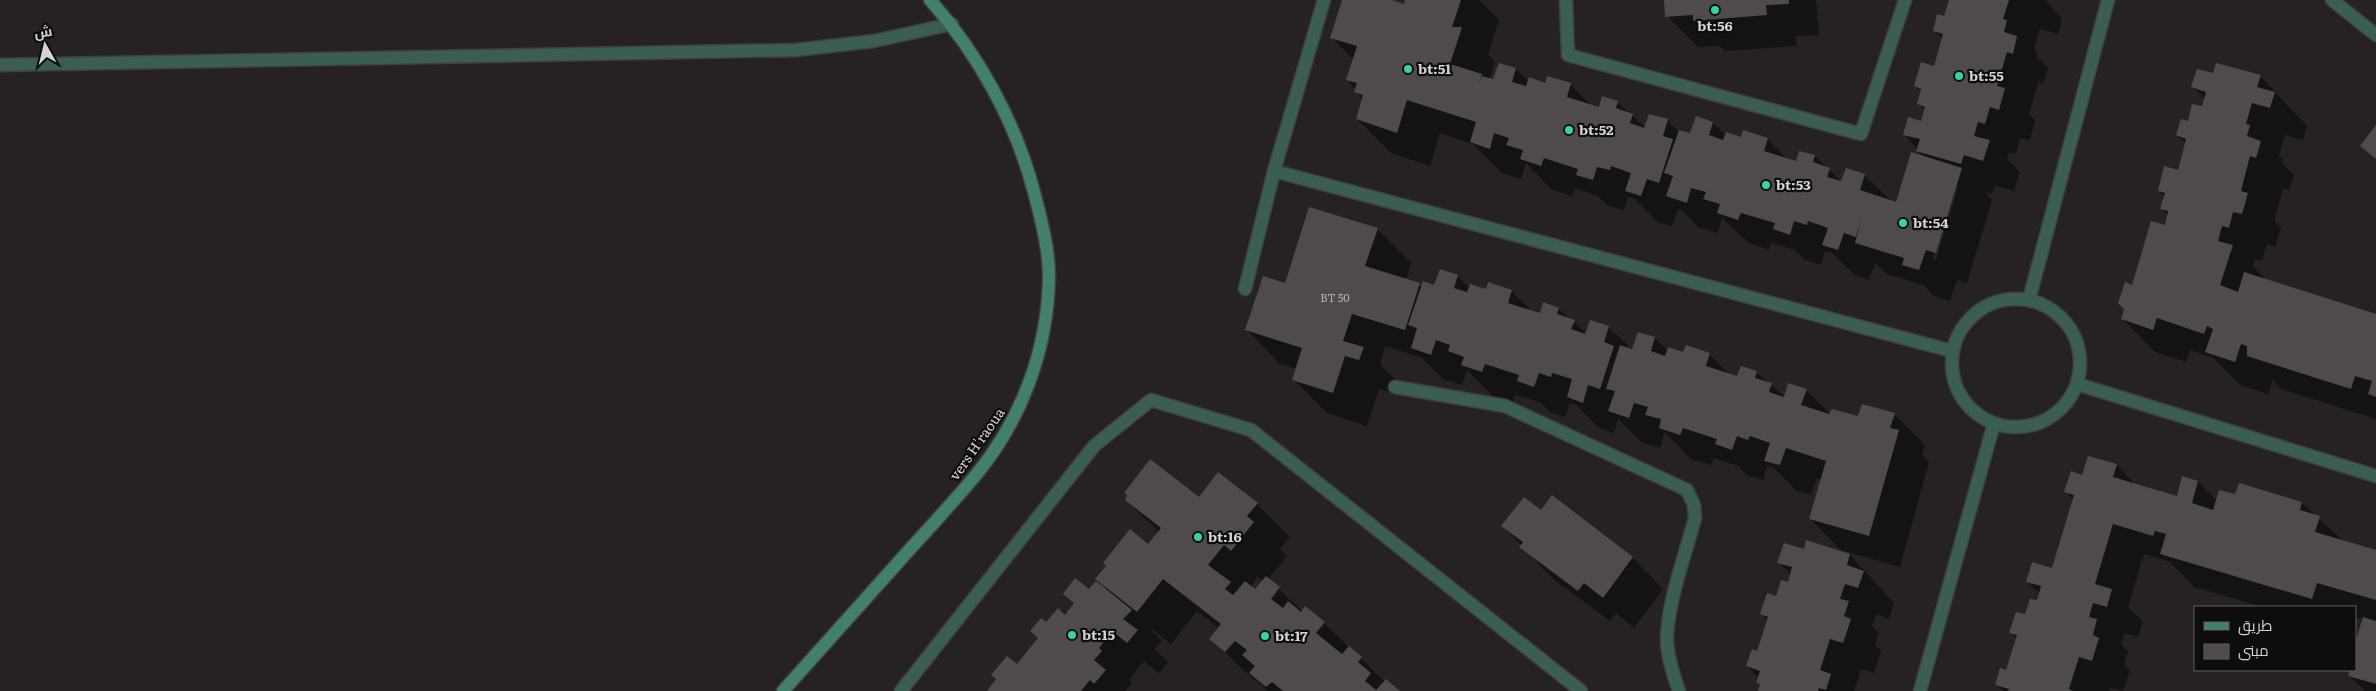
<svg xmlns="http://www.w3.org/2000/svg" width="2376" height="691" viewBox="0 0 2376 691" font-family="Literata,Cairo,serif">
  <style>
    .shadow { fill: #0007; fill-rule: evenodd }
    .building { fill: #504b4b }
    .lines { fill: none; stroke-linecap: round; stroke-linejoin: round }
    .lane-casing { stroke: #433e3e; stroke-width: 15 }
    .street-casing { stroke: #433e3e; stroke-width: 15 }
    .secondary-casing { stroke: #433e3e; stroke-width: 15 }
    .lane { stroke: #3a5f51; stroke-width: 12 }
    .street { stroke: #3a5f51; stroke-width: 12 }
    .secondary { stroke: #43806a; stroke-width: 12 }
    .poi-dot { fill: #35d4a7; stroke: #0e0c0c; stroke-width: 2 }
    .labels { text-anchor: middle; stroke-width: 4.5; stroke-linejoin: round; paint-order: stroke }
    .number-label { font-size: 11px; fill: #b4b1b1 }
    .poi-label { font-size: 14px; font-weight: bold; fill: #d6d3d3; stroke: #0e0c0c; text-anchor: start }
    .street-label { font-size: 14px; fill: #d6d3d3; stroke: #0e0c0c }
  </style>
  <rect width="100%" height="100%" fill="#272222"/>
  <path class="shadow" d="M1343,0H1388L1405,5L1407,0H1479L1499,20L1488,55L1495,62L1489,79L1494,81L1500,64L1516,69L1529,82L1570,84L1592,106L1599,108L1603,98L1618,103L1646,128L1667,120L1679,132L1691,135L1696,118L1713,123L1726,136L1767,139L1788,160L1796,162L1815,156L1842,182L1864,175L1892,202L1896,204L1924,157L1904,134L1922,122L1926,111L1918,104L1922,92L1916,86L1935,67L1943,39L1934,30L1960,0H2045L2062,19L2058,34L2040,29L2034,49L2037,52L2036,56L2048,68L2043,84L2038,82L2029,114L2035,120L2030,140L2020,138L2016,154L2009,152L2007,159L2020,172L2014,191L1995,185L1992,194L1985,192L1992,200L1967,283L1957,280L1950,301L1934,296L1923,285L1887,274L1875,263L1869,280L1855,275L1832,253L1825,251L1821,265L1805,260L1795,250L1772,243L1769,250L1749,243L1722,218L1718,233L1698,227L1683,211L1678,209L1672,226L1658,222L1635,199L1628,197L1624,210L1608,206L1598,196L1575,188L1572,196L1552,190L1526,163L1521,179L1502,173L1473,144L1440,133L1430,166L1391,153L1357,119L1363,100L1347,79L1354,60L1331,37ZM1955,187H1958L1936,259H1933Z
    M1665,0H1816L1819,35L1796,36L1797,46L1725,51L1720,46L1698,47L1667,16Z
    M2214,75L2260,76L2307,126L2303,140L2285,135L2279,156L2283,159L2282,163L2294,175L2289,190L2283,189L2274,221L2281,227L2275,247L2267,244L2262,260L2255,259L2253,266L2265,279L2376,315V419L2281,389L2273,380L2268,394L2240,385L2213,358L2190,350L2186,362L2155,352L2122,318L2133,286L2165,227L2168,216L2161,208L2165,197L2159,191L2179,172L2186,144L2177,135L2203,108L2205,99L2193,87Z
    M1377,229L1411,263L1406,280L1422,287H1435L1457,276L1470,288L1511,291L1533,312L1540,315L1559,309L1587,334L1608,327L1633,350L1639,333L1655,338L1668,351L1709,354L1730,375L1738,378L1756,372L1785,397L1806,390L1830,414L1859,418L1894,414L1925,445L1922,455L1929,462L1900,567L1841,550L1810,519L1822,480L1817,478L1811,495L1797,491L1774,468L1767,466L1763,480L1747,475L1738,466L1714,458L1711,465L1691,459L1665,432L1660,448L1641,442L1618,419L1614,433L1599,428L1576,405L1570,403L1565,417L1549,412L1540,402L1516,395L1513,402L1493,396L1467,370L1462,385L1443,379L1422,358L1385,346L1380,365L1397,381L1393,393L1379,389L1367,426L1327,413L1293,379L1297,369L1280,364L1247,330L1286,285Z
    M2117,465L2137,486L2177,497L2183,477L2198,482L2217,501L2236,496L2302,503L2344,542L2376,551V691H2365L2349,676L2351,670H2355V647L2363,619L2355,617V607H2263L2194,587L2170,562L2144,554L2128,607L2143,622L2138,637L2124,633L2121,645L2128,651L2124,664L2130,670L2123,691L2110,688L2109,691H2003L1996,685L2007,671L2017,639L2011,633L2037,602L2040,594L2027,582L2053,569L2074,501L2066,492L2083,476Z
    M1553,497L1633,558L1663,589L1634,628L1616,613L1610,621L1552,578L1503,526L1542,512Z
    M1199,499L1257,504L1290,537L1280,549L1287,556L1268,579L1303,612L1306,608L1324,623L1385,682L1398,691H1268L1242,669L1211,638L1219,628L1197,611L1171,644L1153,630L1152,631L1162,641L1155,649L1168,662L1159,673L1144,661L1129,680L1132,683L1125,691H989L1017,666L1039,639L1046,624L1065,616L1075,604L1065,594L1105,590L1106,588L1097,579L1149,546L1159,532L1126,500ZM1258,577L1263,581L1255,591L1250,587Z
    M1807,542L1850,555L1894,603L1889,619L1876,614L1872,626L1879,633L1875,645L1881,651L1874,673L1861,669L1854,691H1759L1761,685L1758,682L1759,678L1747,666L1758,652L1768,621L1762,614L1788,584L1791,575L1779,563L1805,550Z"/>
  <path class="building" d="M1342,0H1392L1404,4L1405,0H1461L1452,27H1462L1450,64L1482,74L1479,83L1482,76L1493,79L1499,63L1516,68L1512,82L1526,86L1529,77L1545,83L1547,76L1571,83L1567,97L1599,107L1602,96L1618,101L1616,108L1633,114L1630,123L1644,128L1649,114L1668,119L1663,136L1673,139L1659,183L1647,179L1641,196L1625,191L1631,173L1611,166L1610,170L1597,167L1593,180L1576,175L1578,169L1544,158L1541,166L1520,159L1523,150L1506,145L1509,138L1494,133L1490,149L1470,142L1476,122L1407,100L1397,133L1356,119L1363,95L1354,92L1357,83L1346,80L1357,46L1330,38Z
    M1664,0H1789V4L1766,5L1767,15L1693,21V15L1665,17Z
    M1949,0H2009L2003,19L2007,20L2004,32L2017,36L2013,54L2007,52L1997,86L2005,88L1999,110L1990,107L1985,124L1978,122L1974,136L1990,140L1983,161L1964,155L1961,164L1916,151L1920,139L1903,135L1908,117L1921,121L1925,107L1917,104L1921,89L1914,86L1921,62L1934,66L1943,34L1933,31L1937,14L1944,16Z
    M2216,63L2261,75L2257,87L2275,92L2270,108L2252,103L2246,124L2250,125L2247,136L2261,141L2256,158L2250,156L2241,191L2248,193L2242,214L2233,212L2229,228L2222,226L2218,241L2233,245L2220,285L2238,292L2244,272L2376,314V397L2368,394L2372,381L2355,376L2351,389L2247,356V346L2241,344L2235,362L2205,352L2213,329L2207,326L2204,334L2157,318L2153,330L2121,319L2124,309L2118,303L2125,282L2132,285L2151,221L2165,225L2168,211L2160,209L2165,193L2158,191L2164,166L2178,170L2186,139L2176,135L2181,119L2188,121L2192,104L2202,106L2206,92L2191,87L2197,69L2213,73Z
    M1696,116L1713,122L1709,135L1723,140L1726,132L1741,137L1743,130L1768,138L1764,151L1796,161L1799,151L1815,155L1813,162L1830,168L1827,177L1841,181L1846,168L1865,174L1860,190L1896,202L1911,152L1962,168L1936,253L1926,250L1919,270L1902,265L1904,258L1855,243L1863,214L1856,237L1844,233L1838,250L1822,245L1828,228L1808,221L1807,225L1794,221L1790,235L1773,229L1775,223L1741,213L1738,220L1717,213L1720,204L1703,199L1706,192L1691,188L1687,203L1666,196L1673,176L1664,173L1679,130L1690,133Z
    M2376,125V159L2360,146Z
    M1309,207L1378,228L1365,266L1420,283L1405,330L1352,314L1343,341L1364,347L1359,360L1345,356L1333,393L1292,380L1302,348L1245,330L1263,276L1285,283Z
    M1440,269L1458,275L1454,288L1467,292L1470,284L1486,289L1488,282L1512,290L1508,303L1540,313L1543,302L1559,308L1557,314L1575,320L1571,329L1585,334L1590,320L1609,326L1604,342L1614,346L1600,389L1588,385L1583,403L1567,397L1572,379L1552,373L1551,377L1539,373L1534,387L1517,381L1519,375L1485,364L1482,372L1461,365L1464,357L1448,351L1450,345L1436,340L1431,355L1411,348L1417,328L1408,325L1423,281L1434,285Z
    M1638,332L1655,337L1651,351L1665,356L1668,347L1683,352L1686,345L1710,353L1706,366L1737,376L1741,366L1757,371L1755,378L1772,383L1769,392L1784,397L1788,383L1807,389L1801,405L1829,414L1832,409L1858,416L1862,404L1895,413L1890,428L1899,430L1869,536L1809,519L1826,461L1786,448L1780,465L1764,461L1770,443L1750,436L1748,440L1737,436L1732,450L1715,444L1717,439L1683,428L1680,435L1659,428L1661,419L1645,415L1648,407L1634,403L1629,418L1608,411L1615,391L1606,389L1620,345L1632,349Z
    M2088,456L2117,464L2113,477L2177,496L2182,476L2198,481L2192,503L2213,510L2219,490L2235,494L2239,483L2302,502L2300,510L2320,516L2315,532L2376,550V600L2317,583L2312,599L2160,554L2166,534L2155,531L2153,536L2113,524L2095,584L2112,589L2107,607L2093,603L2089,617L2097,619L2093,635L2099,638L2092,661L2079,657L2069,689L2073,691H2008L2009,689L1995,685L2000,668L2006,670L2017,635L2009,633L2016,612L2025,614L2030,599L2037,600L2041,586L2026,582L2032,562L2052,568L2074,495L2064,492L2071,471L2082,475Z
    M1150,459L1199,497L1218,472L1258,503L1247,516L1254,522L1231,551L1224,545L1208,565L1231,582L1225,589L1233,595L1245,581L1255,589L1266,576L1280,587L1271,599L1283,608L1288,601L1301,612L1305,606L1325,622L1316,633L1342,654L1349,646L1362,657L1358,662L1371,673L1365,681L1376,690L1386,679L1400,691H1283L1272,682L1266,687L1249,673L1255,666L1242,655L1247,650L1235,641L1225,652L1209,639L1221,624L1163,579L1137,612L1095,579L1106,566L1103,563L1130,529L1148,544L1161,528L1125,500L1127,495L1124,493Z
    M1552,495L1633,557L1603,598L1584,583L1578,591L1519,547L1523,542L1501,526L1524,497L1541,510Z
    M1806,540L1850,554L1847,565L1864,571L1858,588L1845,584L1840,599L1849,601L1844,616L1851,619L1843,643L1830,639L1820,670L1831,674L1826,690L1819,688L1818,691H1758L1760,684L1756,683L1760,671L1746,666L1752,649L1757,651L1768,617L1760,614L1767,593L1776,596L1781,580L1788,582L1792,567L1777,563L1784,543L1804,549Z
    M1075,578L1089,589L1096,581L1132,610L1123,619L1138,630L1127,643L1112,631L1099,648L1102,651L1094,660L1106,670L1094,684L1090,680L1081,691H987L996,679L991,675L1007,656L1017,664L1038,638L1030,631L1041,618L1046,622L1058,608L1065,615L1074,603L1063,594Z
    M2363,617L2376,621V684L2348,676L2350,670H2355V643Z"/>
  <g class="lines">
    <g class="lane-casing">
      <path id="lane" d="M1566,0L1568,55L1861,134L1905,0
        M2332,0L2376,35
        M1274,171L1952,351
        M1245,289L1274,171L1324,0
        M1952 363a64 64 0 1 1 128 0a64 64 0 1 1-128 0Z
        M2029,300L2108,0
        M2077,384L2376,476
        M1395,387L1505,406L1687,490L1694,505L1695,518C1685,556 1670,595 1667,634C1666,653 1673,674 1679,691
        M1920,691L1994,423"/>
    </g>
    <g class="street-casing">
      <path id="street" d="M0,65L796,50L874,41L952,24
        M901,691L1094,446L1151,400L1251,430L1581,691"/>
    </g>
    <g class="secondary-casing">
      <path id="secondary" d="M783,691C826,643 868,596 911,548C933,524 955,500 976,475C1022,419 1048,349 1049,276C1049,249 1041,219 1034,192C1016,123 978,53 930,0"/>
    </g>
    <use href="#lane" class="lane"/>
    <use href="#street" class="street"/>
    <use href="#secondary" class="secondary"/>
  </g>
  <g class="poi-dot">
    <circle cx="1715" cy="10" r="5"/>
    <circle cx="1408" cy="69" r="5"/>
    <circle cx="1959" cy="76" r="5"/>
    <circle cx="1569" cy="130" r="5"/>
    <circle cx="1766" cy="185" r="5"/>
    <circle cx="1903" cy="223" r="5"/>
    <circle cx="1198" cy="537" r="5"/>
    <circle cx="1072" cy="635" r="5"/>
    <circle cx="1265" cy="636" r="5"/>
  </g>
  <g class="labels">
    <g class="number-label">
      <text x="1335" y="302">BT 50</text>
    </g>
    <g class="poi-label">
      <text x="1715" y="31" text-anchor="middle">bt:56</text>
      <text x="1418" y="74">bt:51</text>
      <text x="1969" y="81">bt:55</text>
      <text x="1579" y="135">bt:52</text>
      <text x="1776" y="190">bt:53</text>
      <text x="1913" y="228">bt:54</text>
      <text x="1208" y="542">bt:16</text>
      <text x="1082" y="640">bt:15</text>
      <text x="1275" y="641">bt:17</text>
    </g>
    <g class="street-label">
      <text transform="translate(977 444) rotate(-55)" y="5">vers H'raoua</text>
    </g>
  </g>
  <rect x="2194" y="606" width="162" height="65" fill="#0e0c0c" stroke="#5e5c5c"/>
  <rect x="2204" y="622" width="25" height="8" fill="#43806a" stroke="#5e5c5c"/>
  <text x="2238" y="631" font-size="15" fill="#d6d3d3">طريق</text>
  <rect x="2204" y="644" width="25" height="15" fill="#504b4b" stroke="#5e5c5c"/>
  <text x="2238" y="656" font-size="15" fill="#d6d3d3">مبنى</text>
  <g transform="translate(45 45) rotate(352)" stroke="#0e0c0c" stroke-width="4" paint-order="stroke">
  <path d="M0-4L9 19L0 12L-9 19Z" fill="#d6d3d3"/>
  <text y="-8" font-size="14" font-weight="bold" text-anchor="middle" fill="#d6d3d3">ش</text>
  </g>
</svg>
